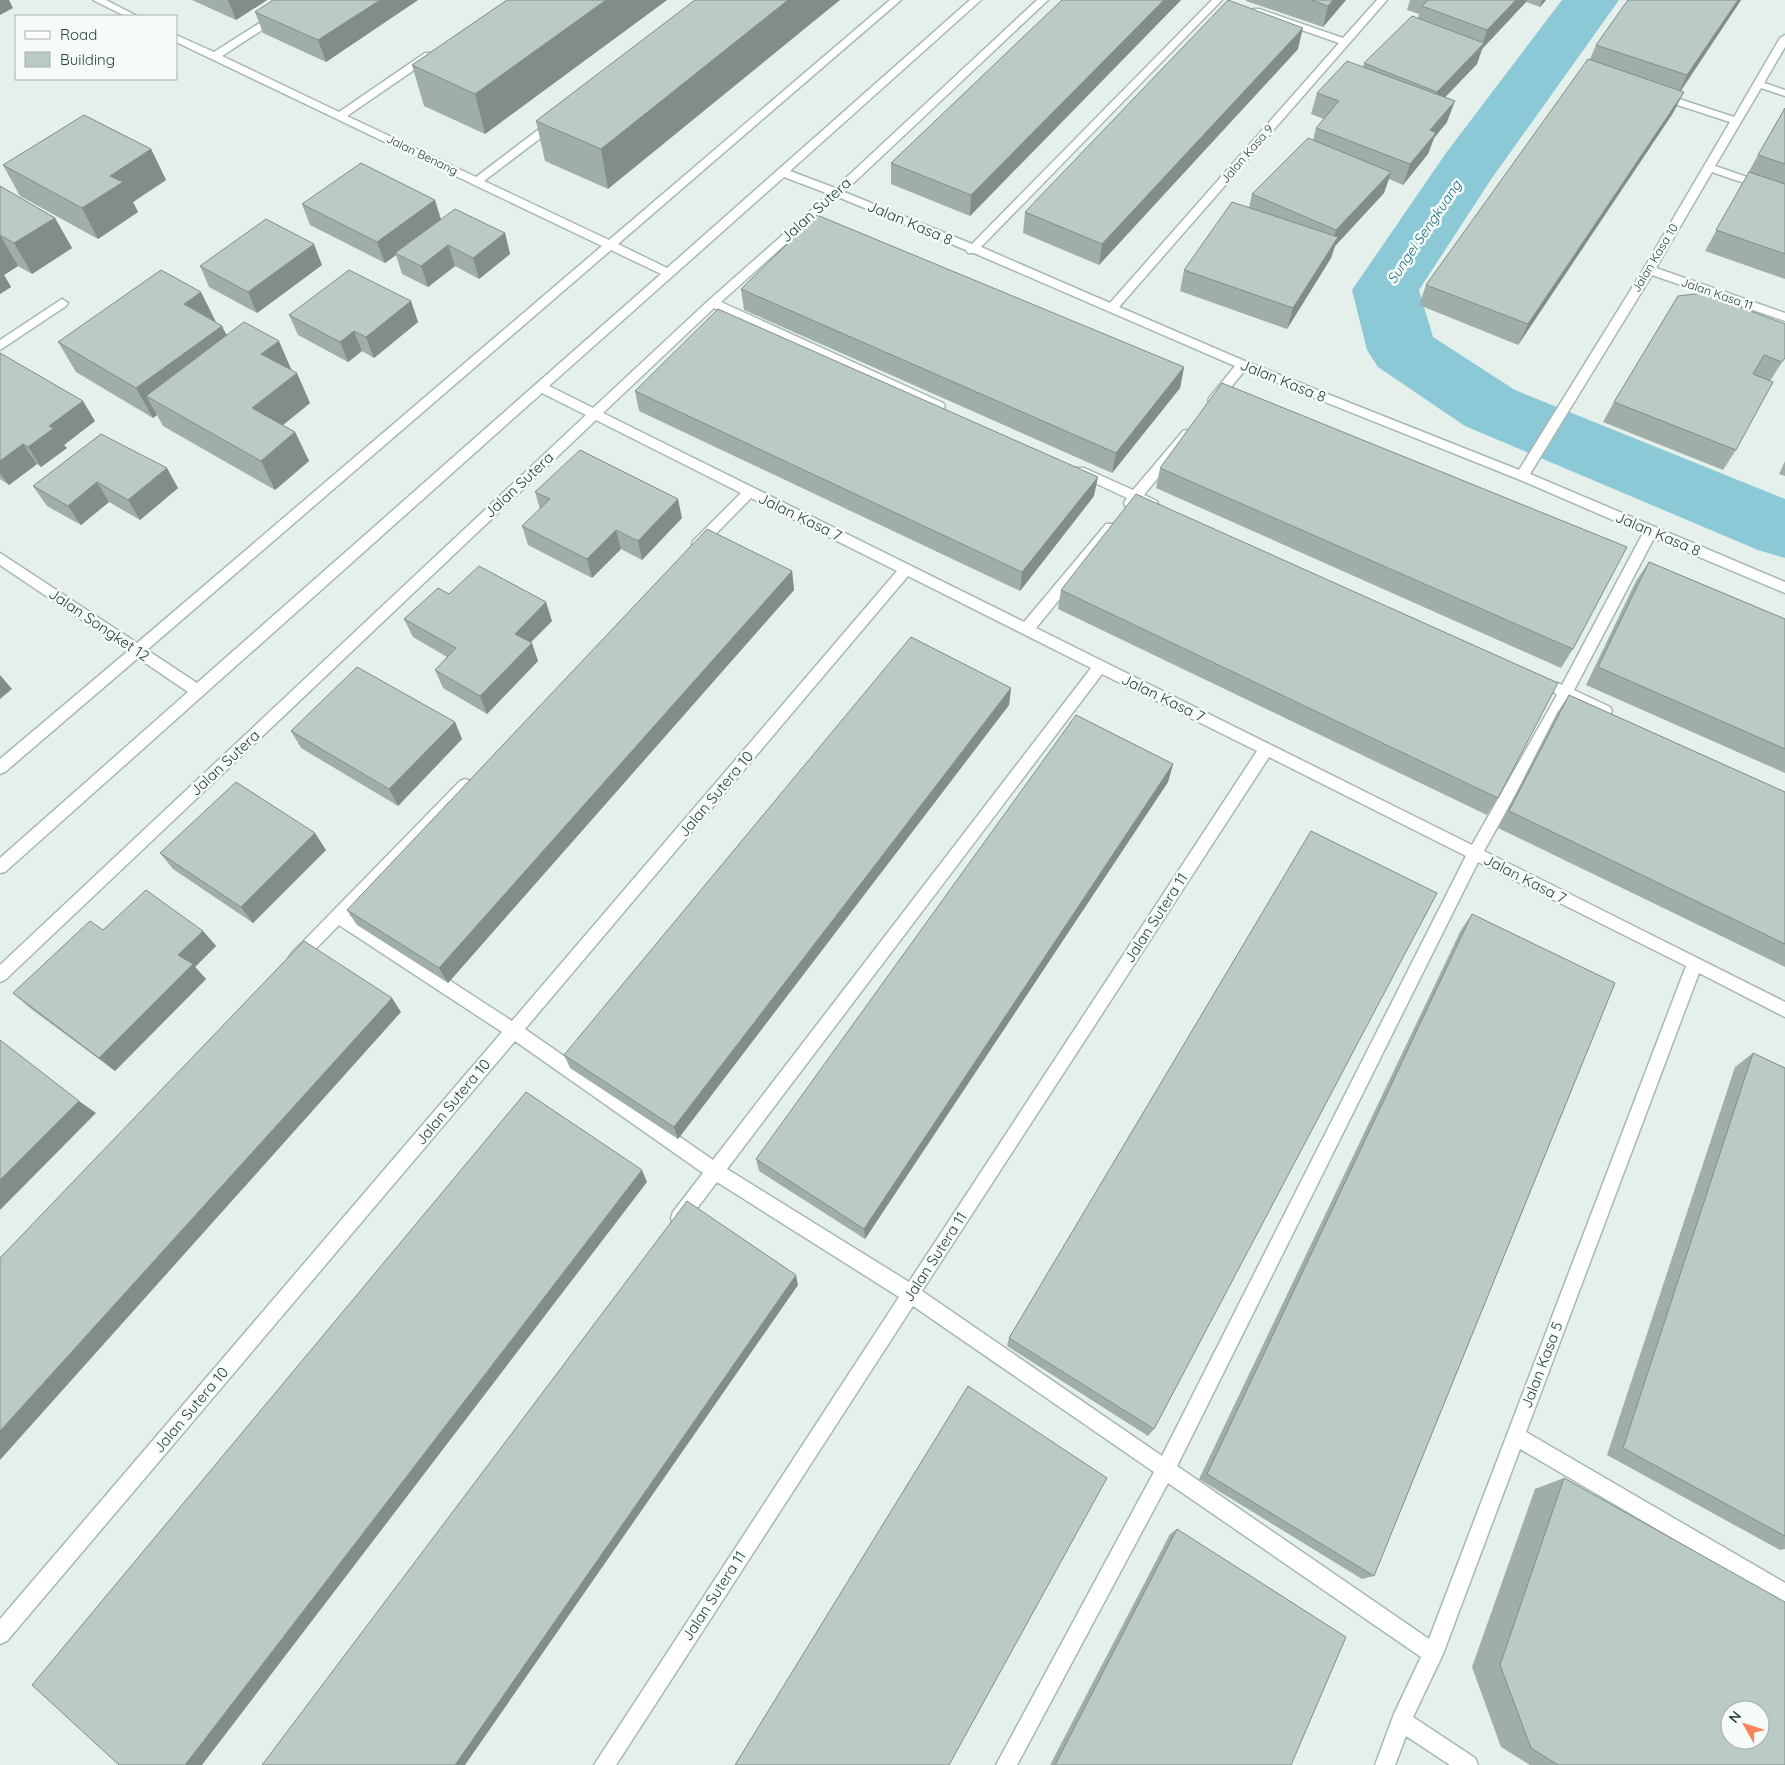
<svg xmlns="http://www.w3.org/2000/svg" width="1785" height="1765" viewBox="0 0 1785 1765" font-family="Quicksand,sans-serif">
  <style>
    .lines { fill: none; stroke-linecap: round; stroke-linejoin: round }
    .river { fill: #8bc9d6; fill-rule: evenodd }
    .minor-casing { stroke: #a7b8b2; stroke-width: 3 }
    .minor { fill: #fff; fill-rule: evenodd }
    .wall { fill: #a0aea9 }
    .shaded-wall { fill: #828d89 }
    .building { fill: #bacac4; stroke: #828d89; fill-rule: evenodd }
    .labels { text-anchor: middle; stroke-width: 5; stroke-linejoin: round; paint-order: stroke }
    .far-street-label { font-size: 12px; fill: #23423a; stroke: #f6fbf8 }
    .far-water-label { font-size: 14px; font-style: italic; fill: #186e82; stroke: #f6fbf8 }
    .street-label { font-size: 15px; fill: #23423a; stroke: #f6fbf8 }
  </style>
  <rect width="100%" height="100%" fill="#e5efeb"/>
  <g class="lines">
    <path class="river" d="M1562,0H1619L1492,178L1419,290L1433,337L1515,390L1785,499V558L1758,550L1465,426L1378,367L1367,350L1352,290L1446,153Z"/>
    <g class="minor-casing">
      <path id="minor" d="M93,0H106L137,16H125Z
        M296,0H308L222,56L339,112L425,53H433V57L347,116L476,177L551,120H559L560,122L559,124L484,181L609,240L890,0H901L618,244L667,268L970,0H981L790,171L835,188L1037,0H1048L844,192L972,244L1212,0H1222L981,247L1110,303L1339,43L1253,13V9H1259L1343,38L1377,0H1387L1119,307L1247,362L1519,470L1643,270L1730,122L1656,98L1655,96L1656,94H1664L1734,117L1780,38L1785,35V47L1764,83L1785,90V96L1761,88L1715,166L1785,190V197L1712,172L1656,268L1785,313V321L1652,275L1530,474L1785,582V593L1654,538L1574,690L1610,707L1612,711L1610,715L1605,717L1600,715L1568,700L1484,851L1785,1002V1017L1699,973L1526,1432L1785,1583V1604L1520,1449L1443,1654L1413,1717L1475,1758L1478,1765H1450L1406,1736L1395,1765H1375L1394,1714L1421,1657L1168,1483L1017,1765H996L1154,1472L913,1306L616,1765H594L899,1297L717,1182L685,1224L679,1226L673,1224L671,1218L673,1212L703,1173L515,1041L7,1641L0,1644V1619L502,1032L339,925L301,964L296,966L291,964L288,959L291,954L460,781L465,779L470,781L472,785L470,789L349,915L512,1021L897,571L751,498L703,547H693L692,544L693,541L741,493L596,420L5,980L0,982V965L586,415L542,393L5,872L0,873V858L188,692L138,658L5,772L0,774V759L128,651L0,565V553L137,643L602,246L176,42V35L214,52ZM784,177L829,194L709,300L593,408L549,386ZM838,197L966,250L968,253H974L1235,366L1210,397L1208,400L1210,403H1218L1245,370L1518,479L1643,533L1562,685L1558,683L1553,685L1551,689L1557,695L1472,845L1036,628L1116,530L1117,527L1116,524H1106L1024,622L603,413L714,308L935,409H943L945,406L943,403L721,302ZM611,250L661,274L197,683L147,650ZM908,576L1091,668L713,1160L525,1029ZM1102,674L1257,751L909,1282L727,1169ZM1269,757L1466,856L1162,1456L922,1291ZM1478,862L1686,966L1429,1639L1177,1466Z
        M62,299L68,303L66,306L0,350V340Z
        M1187,430L1191,431L1193,434L1191,437L1144,495L1157,501L1158,504L1157,507L1152,509L1137,503L1130,508L1125,506L1124,503L1127,498L1076,474L1074,471L1076,468H1084L1133,490L1183,431Z"/>
    </g>
    <use href="#minor" class="minor"/>
  </g>
  <path class="wall" d="M192,0H267L236,20Z
    M418,0L326,62L263,33L255,12Z
    M507,0H667L485,134L424,106L412,65Z
    M695,0L608,189L545,161L536,121Z
    M1062,0H1181L970,216L891,184V163Z
    M1246,0H1346L1323,27L1246,1Z
    M1410,0H1546L1540,7L1526,2L1482,49L1477,64L1445,97L1447,122L1434,138L1428,154L1403,185L1389,179L1384,193L1335,246L1331,258L1287,329L1180,291L1184,270L1249,208L1252,194L1313,140L1316,128L1324,119L1311,114L1317,93L1363,67L1364,63L1418,18L1419,14L1407,10Z
    M1628,0H1741L1681,91L1673,113L1518,345L1419,305L1426,285L1590,59L1596,45Z
    M1298,49L1099,265L1023,233L1025,212Z
    M1785,108V279L1705,251L1758,155Z
    M151,149L166,180L133,202L138,212L98,239L20,196L3,165Z
    M0,186L55,218L72,248L32,274L18,266L4,275L11,287L0,294Z
    M435,200L441,219L505,233L510,254L479,279L455,266L428,287L402,274L396,255L385,263L310,225L302,204Z
    M322,265L257,313L209,287L200,266Z
    M741,289L1184,367L1180,388L1112,473L744,310Z
    M1678,296L1782,362L1770,381L1736,450L1723,470L1603,422L1614,402Z
    M411,301L418,322L374,358L362,351L348,362L298,335L289,315Z
    M216,322L227,335L292,371L310,403L283,425L295,432L309,461L275,490L163,426L157,415L153,418L76,372L58,342Z
    M0,353L95,421L64,445L67,448L41,467L37,464L9,485L0,479Z
    M635,391L1094,496L1020,591L639,411Z
    M101,434L178,488L140,520L109,502L81,525L47,506L33,486Z
    M1785,461V476L1779,474Z
    M1160,468L1573,649L1561,668L1156,488Z
    M535,492L682,518L642,560L621,549L592,578L528,545L522,526L540,509Z
    M1649,562L1785,619V773L1586,685L1636,581Z
    M792,571L794,590L448,983L357,925L347,910Z
    M1061,590L1498,798L1487,815L1058,609Z
    M449,594L552,621L531,642L538,661L487,714L443,688L435,670L447,657L413,637L404,619Z
    M1011,688L1009,705L678,1139L570,1068L564,1055Z
    M1569,695L1785,792V967L1498,828L1557,713Z
    M455,722L462,739L398,806L301,748L291,731Z
    M1173,764L1168,782L865,1239L759,1171L756,1159Z
    M326,850L253,923L173,869L160,853Z
    M1472,914L1374,1576L1362,1579L1199,1479L1461,930Z
    M103,930L203,931L216,946L195,967L206,979L115,1071L30,1008L13,993Z
    M1753,1053L1785,1068V1549L1780,1550L1607,1455L1735,1067Z
    M1009,1338L1154,1429L1148,1436L1007,1346Z
    M1564,1478L1785,1765H1530L1501,1747L1472,1667L1535,1489Z
    M1177,1529L1291,1765H1050L1170,1534Z"/>
  <path class="shaded-wall" d="M0,0H9L13,8L0,15Z
    M228,0H267L236,20Z
    M380,0H418L326,62L318,40Z
    M606,0H667L485,134L475,94Z
    M788,0H840L608,189L601,149Z
    M1164,0H1181L970,216L971,195Z
    M1333,0H1346L1323,27L1328,6Z
    M1516,0H1527L1526,2L1482,49L1477,64L1430,113L1437,92L1482,46L1487,30Z
    M1542,0H1546L1540,7Z
    M1738,0H1741L1677,96L1687,75Z
    M1303,28L1298,49L1099,265L1102,244Z
    M1684,92L1673,113L1518,345L1528,324Z
    M1455,101L1447,122L1434,138L1428,154L1403,185L1410,164L1430,130Z
    M151,149L166,180L133,202L138,212L98,239L82,208L110,176Z
    M1391,172L1384,193L1335,246L1331,258L1287,329L1293,308L1331,248L1336,230Z
    M435,200L441,221L395,253L396,255L385,263L377,242Z
    M55,218L72,248L32,274L14,243Z
    M505,233L510,254L479,279L473,258Z
    M0,235L18,266L4,275L11,287L0,294Z
    M314,244L322,265L257,313L248,292Z
    M448,245L455,266L428,287L421,266Z
    M201,292L216,322L184,304Z
    M411,301L418,322L374,358L366,337Z
    M222,326L237,356L146,396L157,415L153,418L136,388Z
    M354,331L362,351L348,362L340,342Z
    M279,341L292,371L261,354Z
    M1184,367L1180,388L1112,473L1116,453Z
    M297,373L310,403L267,438L252,408Z
    M83,401L95,421L64,445L67,448L41,467L28,447L49,426Z
    M295,432L309,461L275,490L261,461Z
    M23,444L37,464L9,485L0,473V461Z
    M167,468L178,488L140,520L128,500Z
    M1098,477L1094,496L1020,591L1022,572Z
    M97,482L109,502L81,525L68,506Z
    M678,499L682,518L642,560L638,541Z
    M616,530L621,549L592,578L587,559Z
    M792,571L794,590L448,983L439,968Z
    M546,602L552,621L521,652L515,634Z
    M532,643L538,661L487,714L480,696Z
    M0,675L12,689L0,699Z
    M1011,688L1009,705L678,1139L674,1127Z
    M455,722L462,739L398,806L389,789Z
    M1173,764L1168,782L865,1239L864,1229Z
    M315,833L326,850L253,923L241,907Z
    M203,931L216,946L195,967L206,979L115,1071L99,1058L178,955Z
    M392,998L401,1012L0,1460V1431Z
    M79,1101L96,1113L0,1210V1180Z
    M642,1170L647,1182L202,1765H185Z
    M796,1275L798,1285L465,1765H455Z"/>
  <path class="building" d="M273,0H380L318,40L255,12Z
    M507,0H606L475,94L412,65Z
    M695,0H788L601,149L536,121Z
    M1062,0H1164L971,195L891,163Z
    M1228,0L1303,28L1102,244L1025,212Z
    M1311,0H1333L1328,6Z
    M1428,0H1516L1487,30L1422,6Z
    M1628,0H1738L1687,75L1596,45Z
    M1412,16L1484,43L1437,92L1364,63Z
    M1588,59L1684,92L1528,324L1426,285Z
    M1347,61L1455,101L1430,130L1436,133L1410,164L1316,128L1339,101L1317,93Z
    M1785,108V164L1758,155Z
    M84,115L151,149L110,176L123,182L82,208L3,165Z
    M1308,138L1391,172L1336,230L1252,194Z
    M361,163L435,200L377,242L302,204Z
    M1749,172L1785,184V254L1716,230Z
    M0,186L55,218L14,243L0,235Z
    M1232,202L1338,237L1293,308L1184,270Z
    M455,209L505,233L473,258L448,245L421,266L395,253Z
    M817,215L1184,367L1116,453L741,289Z
    M266,219L314,244L248,292L200,266Z
    M161,270L201,292L184,304L222,326L136,388L58,342Z
    M349,270L411,301L366,337L354,331L340,342L289,315Z
    M1703,293L1785,324V358L1782,362L1764,355L1753,374L1773,382L1736,450L1614,402L1678,296Z
    M718,309L1098,477L1022,572L635,391Z
    M244,322L279,341L261,354L297,373L252,408L295,432L261,461L146,396Z
    M0,353L83,401L49,426L54,428L28,447L23,444L0,461Z
    M1222,383L1627,547L1573,649L1160,468Z
    M101,434L167,468L128,500L97,482L68,506L33,486Z
    M580,450L678,499L638,541L616,530L587,559L522,526L550,499L535,492Z
    M1136,494L1558,683L1498,798L1061,590Z
    M707,529L792,571L439,968L347,910Z
    M1649,562L1785,619V749L1598,667Z
    M479,566L546,602L515,634L532,643L480,696L435,670L456,648L404,619L438,588L449,594Z
    M911,637L1011,688L674,1127L564,1055Z
    M357,667L455,722L389,789L291,731Z
    M1569,695L1785,792V944L1509,811Z
    M1076,715L1173,764L864,1229L756,1159Z
    M236,782L315,833L241,907L160,853Z
    M1311,831L1437,893L1154,1429L1009,1338Z
    M146,890L203,931L178,955L193,964L99,1058L13,993L90,921L103,930Z
    M1472,914L1615,983L1374,1576L1207,1474Z
    M304,941L392,998L0,1431V1258Z
    M0,1040L79,1101L0,1180Z
    M1753,1053L1785,1068V1536L1623,1448Z
    M526,1092L642,1170L185,1765H119L32,1685Z
    M687,1201L796,1275L455,1765H262Z
    M968,1386L1107,1478L949,1765H735Z
    M1564,1478L1785,1602V1765H1558L1531,1748L1500,1665ZM1730,1710H1760V1740H1730Z
    M1177,1529L1346,1637L1291,1765H1055Z"/>
  <g class="labels">
    <g class="far-street-label">
      <text transform="translate(1247 154) rotate(-49)" y="4">Jalan Kasa 9</text>
      <text transform="translate(422 155) rotate(26)" y="4">Jalan Benang</text>
      <text transform="translate(1655 258) rotate(-59)" y="4">Jalan Kasa 10</text>
      <text transform="translate(1717 294) rotate(19)" y="4">Jalan Kasa 11</text>
    </g>
    <g class="far-water-label">
      <text transform="translate(1424 232) rotate(-56)" y="5">Sungei Sengkuang</text>
    </g>
    <g class="street-label">
      <text transform="translate(816 210) rotate(-42)" y="5">Jalan Sutera</text>
      <text transform="translate(910 223) rotate(23)" y="5">Jalan Kasa 8</text>
      <text transform="translate(1283 381) rotate(22)" y="5">Jalan Kasa 8</text>
      <text transform="translate(519 485) rotate(-43)" y="5">Jalan Sutera</text>
      <text transform="translate(800 517) rotate(26)" y="5">Jalan Kasa 7</text>
      <text transform="translate(1658 534) rotate(23)" y="5">Jalan Kasa 8</text>
      <text transform="translate(99 625) rotate(34)" y="5">Jalan Songket 12</text>
      <text transform="translate(1163 698) rotate(26)" y="5">Jalan Kasa 7</text>
      <text transform="translate(225 763) rotate(-43)" y="5">Jalan Sutera</text>
      <text transform="translate(716 794) rotate(-50)" y="5">Jalan Sutera 10</text>
      <text transform="translate(1525 879) rotate(27)" y="5">Jalan Kasa 7</text>
      <text transform="translate(1156 918) rotate(-57)" y="5">Jalan Sutera 11</text>
      <text transform="translate(453 1102) rotate(-50)" y="5">Jalan Sutera 10</text>
      <text transform="translate(935 1257) rotate(-57)" y="5">Jalan Sutera 11</text>
      <text transform="translate(1542 1365) rotate(-69)" y="5">Jalan Kasa 5</text>
      <text transform="translate(191 1410) rotate(-50)" y="5">Jalan Sutera 10</text>
      <text transform="translate(714 1596) rotate(-57)" y="5">Jalan Sutera 11</text>
    </g>
  </g>
  <rect x="15" y="15" width="162" height="65" fill="#f6fbf8" stroke="#a2b1ac"/>
  <rect x="25" y="31" width="25" height="8" fill="#ffffff" stroke="#a2b1ac"/>
  <text x="60" y="40" font-size="15" fill="#23423a">Road</text>
  <rect x="25" y="52" width="25" height="15" fill="#bacac4" stroke="#a2b1ac"/>
  <text x="60" y="65" font-size="15" fill="#23423a">Building</text>
  <g transform="translate(1745 1725) rotate(309)"><circle r="24" fill="#f6fbf8" stroke="#a2b1ac"/>
  <path d="M0-4L9 19L0 12L-9 19Z" fill="#f98459"/>
  <text y="-8" font-size="14" font-weight="bold" text-anchor="middle" fill="#23423a">N</text>
  </g>
</svg>
